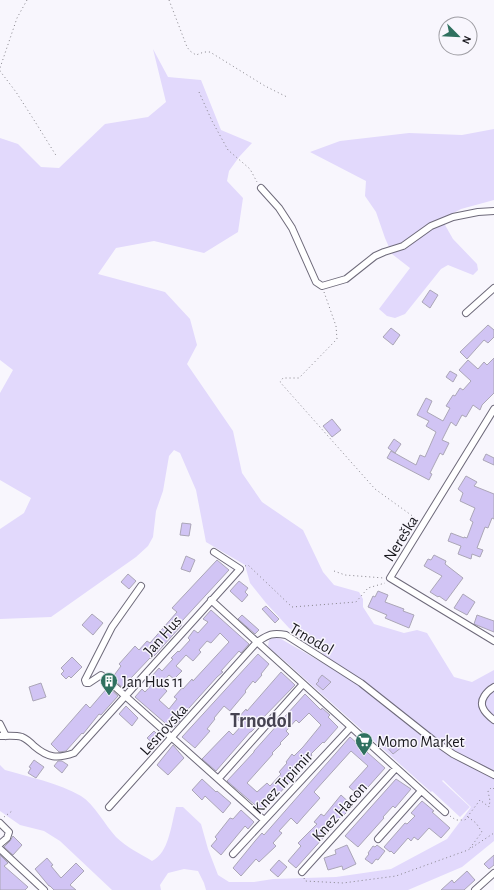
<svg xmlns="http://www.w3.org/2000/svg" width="494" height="890" viewBox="0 0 494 890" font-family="'Alegreya Sans',sans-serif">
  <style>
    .green { fill: #e2d9fc }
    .building { fill: #d1c4f4; stroke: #aba6b7; fill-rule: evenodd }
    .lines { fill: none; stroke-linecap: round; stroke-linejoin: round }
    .minor-casing { stroke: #6e6a7a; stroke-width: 8 }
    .path { stroke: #85838a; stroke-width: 1; stroke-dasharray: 1 3; stroke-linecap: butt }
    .minor { stroke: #fff; stroke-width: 6 }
    .labels { text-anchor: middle; stroke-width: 3; stroke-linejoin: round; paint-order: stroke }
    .street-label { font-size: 16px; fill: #18171d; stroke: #f8f6fd }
    .poi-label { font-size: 16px; fill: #18171d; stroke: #f8f6fd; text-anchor: start }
    .district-label { font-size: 20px; font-weight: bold; fill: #464351; stroke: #f8f6fd }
  </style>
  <rect width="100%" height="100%" fill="#f8f6fd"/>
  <path class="green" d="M153,49L168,77L201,80L221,130L252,143L239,157L229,171L227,181L243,198L238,232L204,253L154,241L116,248L98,274L165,292L190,319L197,345L187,364L233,431L242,473L262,502L303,530L323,572L334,585L359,592L363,599V607L374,624L404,633L417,630L427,633L454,677L472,682L494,670V841L462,867L408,890H206L204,883L198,871L184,869L168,873L160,885L161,890H112L60,841L44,831L20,825L0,811V765L5,770C29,777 59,783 81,796C94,804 105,825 116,837C126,847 141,854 152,861C169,853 171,825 176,807H183L201,824L208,849L218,875L229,882H254L273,879L336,877L391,869L447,839L471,807L443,780L442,781L470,807L460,817L432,791L431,792L286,662L269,648L268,646L269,640L274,637L281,639L337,671L319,649L289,628L266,603L250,583L245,565L206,542L196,490L180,453L174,450L169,456L163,491L156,511L153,537L148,546L136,557L51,617L0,619V529L24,513L31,498L0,480V393L13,370L0,360V138L18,144L41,167L59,168L105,124L148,117L166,102Z
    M494,129V200L461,209L448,216L445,225L453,239L477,264L478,270L473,275L448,265L441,269L405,314L395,318L387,316L379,309L410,268L392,254L385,238L376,212L365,196L366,181L310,152L340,141L409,133L462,135Z"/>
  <path class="building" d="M430,290L438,295L430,308L422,302Z
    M488,325L494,330V337L488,343L484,340L467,359L460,352Z
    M391,328L400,335L393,345L383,337Z
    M494,358V393L482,405L480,410L473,405L466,417L462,415L456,426L451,422L442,440L449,443L443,455L440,453L430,473L432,474L429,480L387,458L391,451L416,465L420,455L425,457L436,432L426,426L429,421L417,415L426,398L432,401L427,412L443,421L450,408L446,406L453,395L455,396L460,388L463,390L471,381L459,370L468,360L478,369L484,362L487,365Z
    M450,371L457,375L453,382L446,377Z
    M332,419L341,430L332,437L323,426Z
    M394,439L401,444L395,453L388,448Z
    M486,454L494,458V465L483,460Z
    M466,476L477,482L474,486L494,494V519L492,518L488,528L485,527L477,548L483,550L480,557L472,554L471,559L458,554L461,546L448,541L451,533L464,538V537L467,538L473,522L470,520L475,508L460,501L463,493L458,489Z
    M182,523L191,524L189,536L180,535Z
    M434,555L446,561L445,564L463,578L446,601L439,596L438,597L430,592L442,576L424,566L428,559L431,560Z
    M186,556L195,560L190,572L181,569Z
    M217,560L229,570L182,621L181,626L155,655L151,659L150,658L131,678L133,679L124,689L112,678L121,666L119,664L135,646L139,650L147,641L150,643L177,612L172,608Z
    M128,574L136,581L129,589L121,582Z
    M239,581L248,588L245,592L248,595L242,602L230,591Z
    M378,591L388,595L385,602L404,609L403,611L414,615L409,628L385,618L387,615L368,607L373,596L375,597Z
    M463,594L475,602L467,615L454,608Z
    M266,606L279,619L275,623L262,609Z
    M211,610L249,644L241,653L239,651L221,671L223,672L217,677L180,718L181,720L172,729L135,697L142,689L145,692L155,681L151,677L159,668L162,671L173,659L171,658L178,651L179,652L190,640L188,638L194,630L198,633L208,622L203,619ZM220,633L229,642L193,681L192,679L183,689L182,688L174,697L177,699L169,709L159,700L167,691L160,685L169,675L174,679L182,671L176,666L186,655L193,661L201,652L199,650L207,641L211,643Z
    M92,614L103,623L93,635L82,625Z
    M242,615L259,630L255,634L238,619Z
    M477,615L494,621V632L474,624Z
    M258,654L269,664L261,674L262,675L255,683L253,681L245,691L246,692L230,711L224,706L214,718L215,719L207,729L210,731L195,748L182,737Z
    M72,657L82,667L71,678L69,676L66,679L61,674L64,671L61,668Z
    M281,672L295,685L259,722L260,723L251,732H250L216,771L202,759L229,731L233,735L243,724L237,719L246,709L247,711Z
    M322,675L331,682L323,690L316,684L319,681L318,680Z
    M41,683L46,697L33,701L29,687Z
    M108,687L118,696L101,715L99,714L83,734L82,733L66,751L59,752L51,744L86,704L90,708Z
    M305,694L321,710L322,708L330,715L328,717L338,727L324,743L323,742L311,754L312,755L296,774L297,775L262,811L227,781L254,752V751ZM309,713L321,725L303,747L294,756L292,754L286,762L287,763L279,772L281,774L270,786L267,783L257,792L247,783L273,754L272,753L281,744L280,743L289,734L286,731L296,720L299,723Z
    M126,706L138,718L132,726L119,714Z
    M154,731L161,738L155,745L147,738Z
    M350,737L385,768L360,796L349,787L368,766L351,751L314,792L320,798L303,817L297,824L291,818L279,831L282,833L273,843L276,846L259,862L256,859L241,876L233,868L255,841L262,833L264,835Z
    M395,738L402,747L393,754L385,745Z
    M173,745L184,758L168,775L157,765Z
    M34,760L44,767L36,778L28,773L31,768L29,767Z
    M58,761H62L68,765L62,773L54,766Z
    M202,779L216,792L217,791L231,803L223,813L205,796L202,800L192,790Z
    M396,779L411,789L395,808L393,806L383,817L384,818L358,847L345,836Z
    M341,795L353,806L344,815L343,814L333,825L334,826L296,868L288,861L301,846L298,843L317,824L314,822L321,814L324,816Z
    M422,801L434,811L432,812L450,828L441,838L429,828L418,840L414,837L411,841L408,838L394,854L391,851L390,852L384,847L405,823L407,824L415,816L411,813Z
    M241,810L254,822L248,829L245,826L221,855L211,846L217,839L215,837L230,818L233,819Z
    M13,836L22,845L13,855L4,847L10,841Z
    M347,845L356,864L343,870L342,866L328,870L324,858L336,854L335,850Z
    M377,845L385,851L378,860L376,859L372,864L365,859L369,854L368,853L373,846L375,847Z
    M0,855L8,863L4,866L28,887L25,890H0Z
    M494,855V865L489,869L484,864Z
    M47,858L53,865L51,866L61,878L76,863L84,871L70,885L76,890H54L50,886H49L35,869Z
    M279,860L287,867L278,877L270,870Z
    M467,871L475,880L464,890H441L452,880L454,883Z"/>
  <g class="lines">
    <g class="minor-casing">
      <path id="minor" d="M261,188L279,208L292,228L316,282L322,286L346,279L375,256L384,252L403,246L431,226L453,217L478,212L494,211
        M466,313L494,288
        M494,409L390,578L494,641
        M141,586L112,627L85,680L86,683H89L101,675L104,677L264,820
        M494,687C487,691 479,700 483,708C485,713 490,717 494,720
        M0,724L6,736
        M0,736C7,736 15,735 22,737C27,739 30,742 34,746C48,758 57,759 74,753L240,569L214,552
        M219,778L303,684
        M109,807L257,642L211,600
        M445,812L257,642C268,635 272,632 286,635L361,683L433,740L453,754L494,775
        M0,823L9,832L7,838L0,844
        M378,839L421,791
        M0,849L44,890
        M233,854L351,727
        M302,872L396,768
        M475,890L494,873"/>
    </g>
    <path class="path" d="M27,0L17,18L0,68V71L16,92L34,120L57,157
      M169,0L187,47L190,51L196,55L204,52H210L265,86L287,97
      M199,92L212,121L228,150L250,169L257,182
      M324,292L336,326L337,339L299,378H283L280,382L375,489L418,520
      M245,566L248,565L292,607L356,602L368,588L385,583
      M334,571L345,575L384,578
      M450,816L456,820H465L480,800L489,807L490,801L488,791L492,787L494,789
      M4,817L12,811
      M468,817L476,823L482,832L470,848
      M304,878L305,881L343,883L396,876L468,850L494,833"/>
    <use href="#minor" class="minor"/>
  </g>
  <defs>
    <g id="building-pin" transform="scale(0.9)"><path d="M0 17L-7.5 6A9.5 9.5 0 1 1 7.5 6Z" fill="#2f705f" stroke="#f8f6fd"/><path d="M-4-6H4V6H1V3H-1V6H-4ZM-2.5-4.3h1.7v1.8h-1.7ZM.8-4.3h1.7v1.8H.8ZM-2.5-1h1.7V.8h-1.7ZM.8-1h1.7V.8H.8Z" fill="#fff"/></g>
    <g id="supermarket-pin" transform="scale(0.9)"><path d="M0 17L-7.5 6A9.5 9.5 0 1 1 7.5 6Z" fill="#2f705f" stroke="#f8f6fd"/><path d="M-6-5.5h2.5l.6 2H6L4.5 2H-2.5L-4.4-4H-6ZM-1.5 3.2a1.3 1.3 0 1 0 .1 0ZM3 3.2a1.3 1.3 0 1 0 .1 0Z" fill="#fff"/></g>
  </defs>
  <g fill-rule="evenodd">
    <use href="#building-pin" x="109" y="681"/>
    <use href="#supermarket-pin" x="364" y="741"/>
  </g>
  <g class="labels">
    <g class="street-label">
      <text transform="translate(400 538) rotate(-58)" y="6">Nereška</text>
      <text transform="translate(162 635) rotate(-48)" y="6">Jan Hus</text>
      <text transform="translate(312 638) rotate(30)" y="6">Trnodol</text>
      <text transform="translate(163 729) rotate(-48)" y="6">Lesnovska</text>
      <text transform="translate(282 782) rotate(-47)" y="6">Knez Trpimir</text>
      <text transform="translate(339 811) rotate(-48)" y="6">Knez Hacon</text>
    </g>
    <g class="poi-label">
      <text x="122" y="687">Jan Hus 11</text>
      <text x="377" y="747">Momo Market</text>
    </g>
    <g class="district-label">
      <text x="261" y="727">Trnodol</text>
    </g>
  </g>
  <g transform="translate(458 36) rotate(114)"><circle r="19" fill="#f8f6fd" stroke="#9e9da3"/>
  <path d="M0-3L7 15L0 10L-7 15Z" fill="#2f705f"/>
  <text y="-6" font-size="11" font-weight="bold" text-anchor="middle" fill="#18171d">N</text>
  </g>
</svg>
